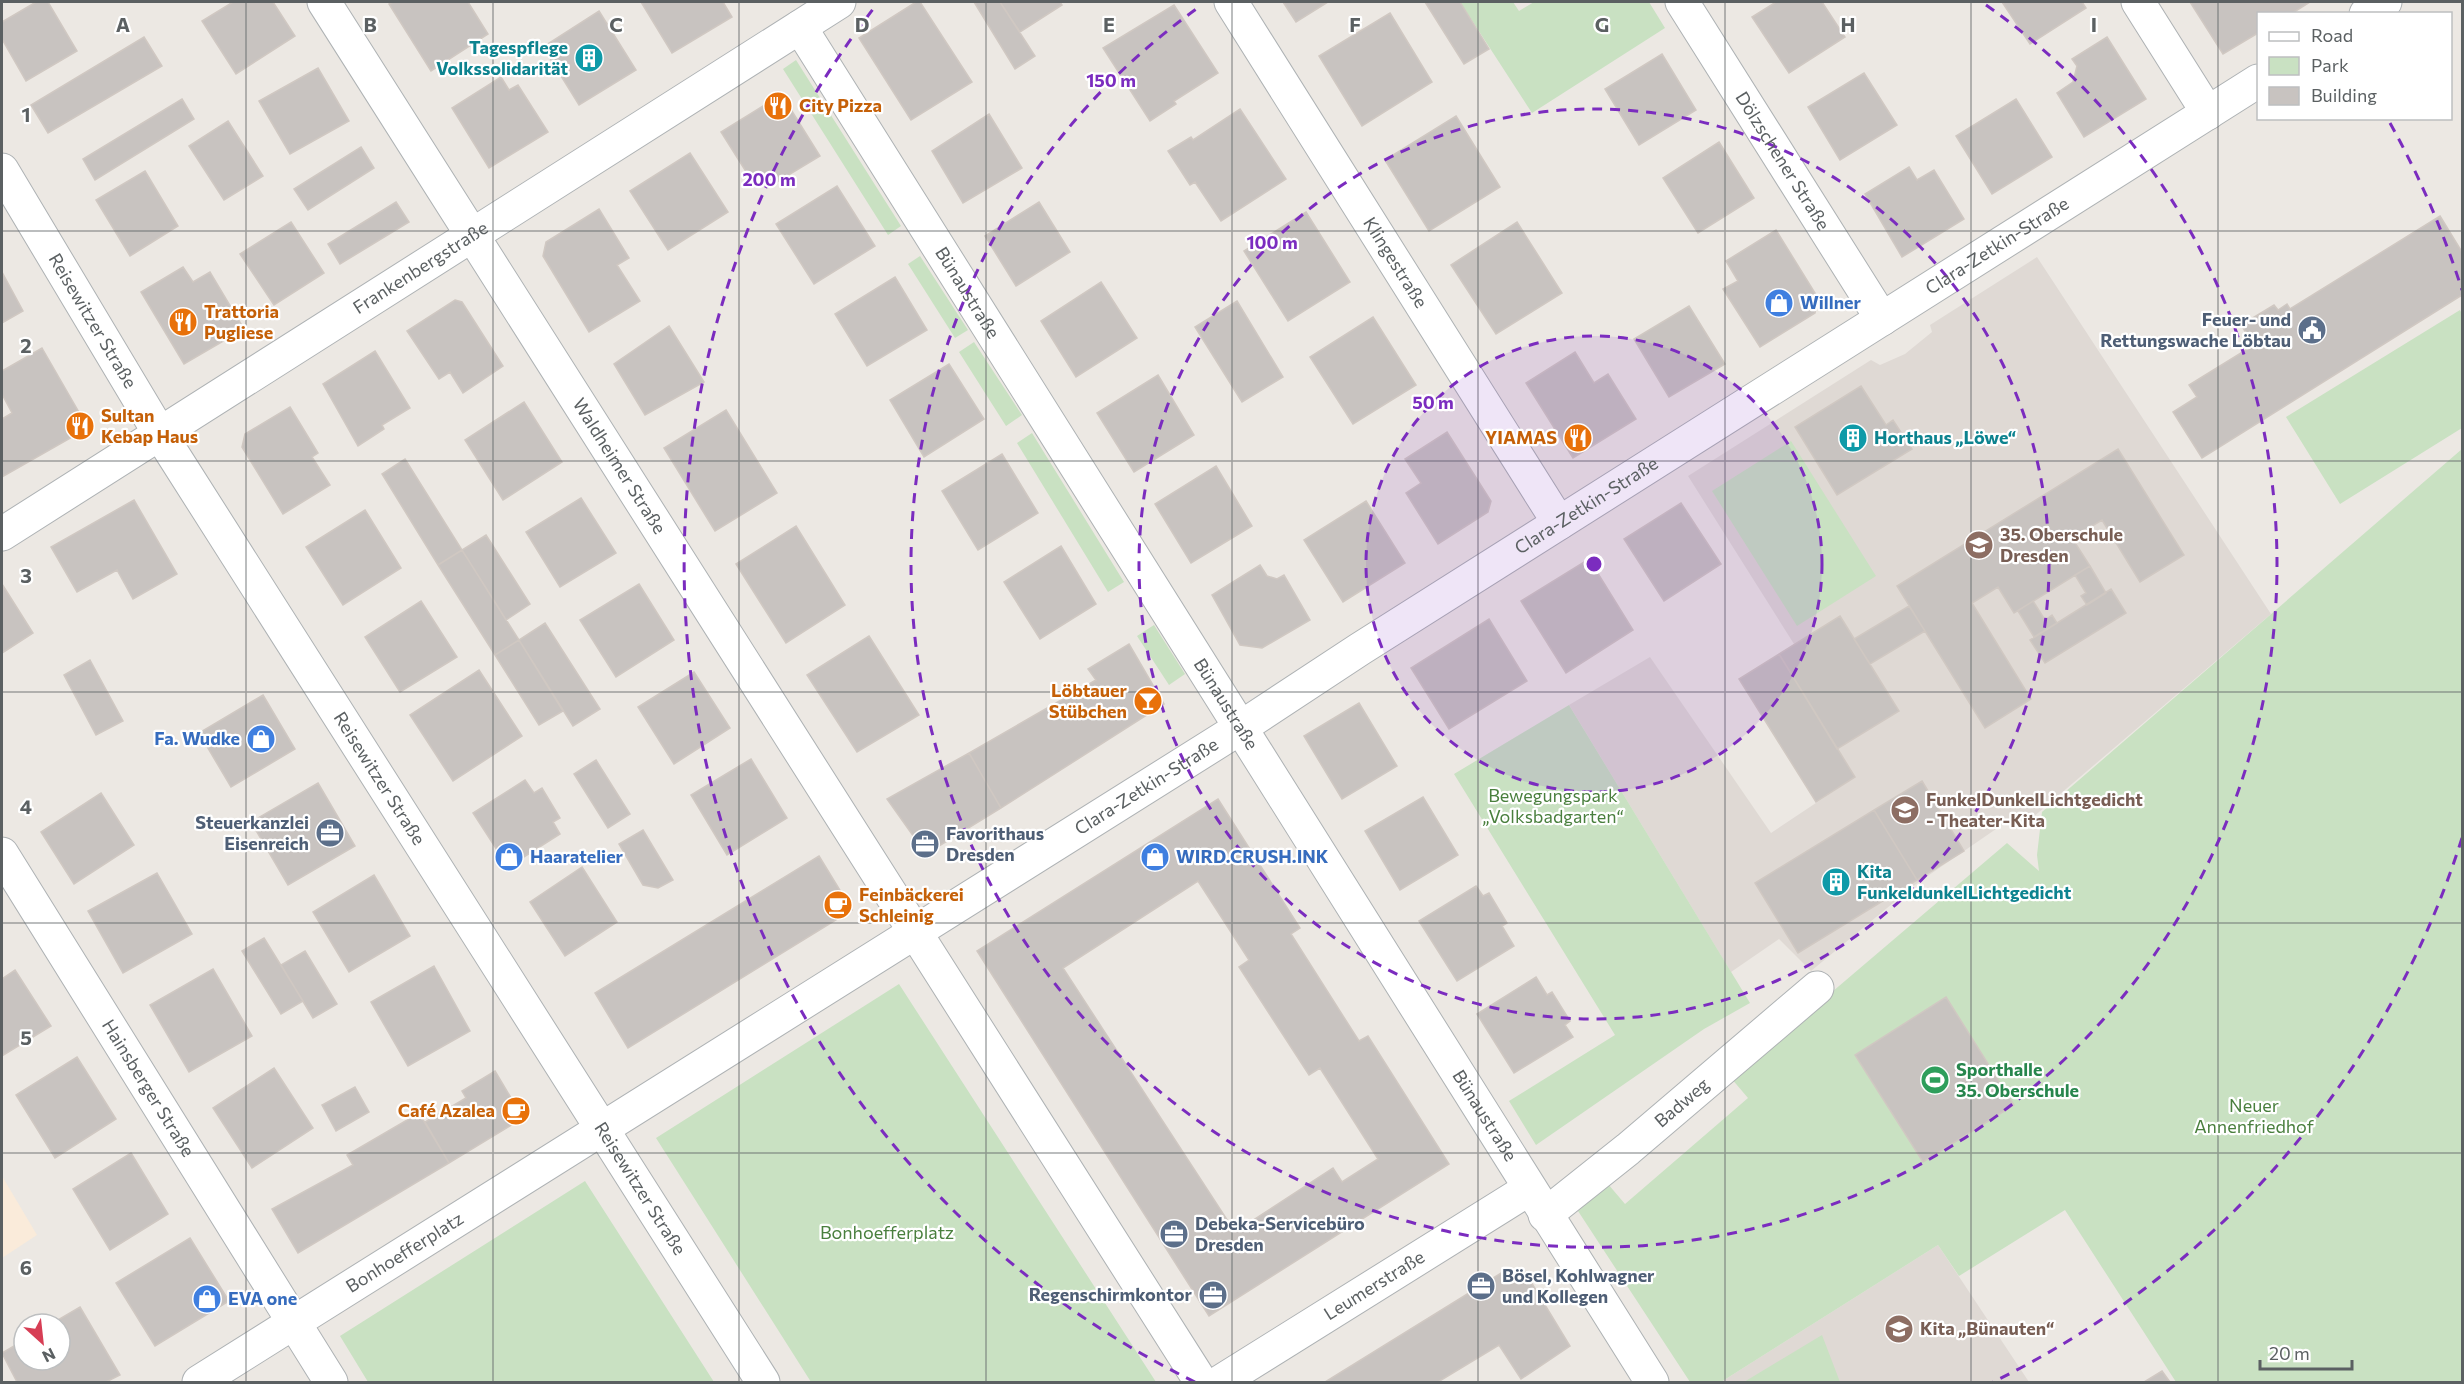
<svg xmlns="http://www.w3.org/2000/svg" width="2464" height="1384" viewBox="0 0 2464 1384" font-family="Commissioner,sans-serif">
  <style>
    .commercial { fill: #faebda }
    .education { fill: #dfd9d4 }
    .green { fill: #c9e1c2 }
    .building { fill: #c8c3c0; stroke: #d0c8c2; stroke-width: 1.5; fill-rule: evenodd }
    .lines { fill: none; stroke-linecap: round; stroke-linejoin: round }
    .street-casing { stroke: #aeb2b4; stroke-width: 35 }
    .street { stroke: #fff; stroke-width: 33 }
    .grid { fill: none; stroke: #5b6062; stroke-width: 1.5; stroke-opacity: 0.55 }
    .ring { fill: none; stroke: #7b2cbf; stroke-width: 3; stroke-dasharray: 10 8 }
    .labels { text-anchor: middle; stroke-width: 4.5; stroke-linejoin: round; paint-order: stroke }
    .culture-label { font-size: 18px; font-weight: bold; fill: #0d838f; stroke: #fff; text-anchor: start }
    .food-label { font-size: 18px; font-weight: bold; fill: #c56008; stroke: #fff; text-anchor: start }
    .street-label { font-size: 18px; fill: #5b6062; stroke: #fff }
    .shop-label { font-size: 18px; font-weight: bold; fill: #366cbe; stroke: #fff; text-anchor: start }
    .service-label { font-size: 18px; font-weight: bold; fill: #4e5e75; stroke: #fff; text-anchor: end }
    .education-label { font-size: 18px; font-weight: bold; fill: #785e54; stroke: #fff; text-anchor: start }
    .park-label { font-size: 18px; fill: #497f3d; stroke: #fff }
    .leisure-label { font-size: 18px; font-weight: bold; fill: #27864d; stroke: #fff; text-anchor: start }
    .grid-label { font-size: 20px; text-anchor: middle; font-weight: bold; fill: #5b6062; stroke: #fff; stroke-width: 4.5; stroke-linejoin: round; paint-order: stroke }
    .centre { fill: #7b2cbf; stroke: #fff; stroke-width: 3 }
    .ring-label { font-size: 18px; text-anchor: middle; font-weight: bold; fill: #7b2cbf; stroke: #fff; stroke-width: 4.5; stroke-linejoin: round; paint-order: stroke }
  </style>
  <rect width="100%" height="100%" fill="#ece8e3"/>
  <path class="commercial" d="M2,1176L37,1235L2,1258Z"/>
  <path class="education" d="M2037,257L2271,614L2032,818H2012L1916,884L1811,971L1779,939L1731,972L1569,705L1650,657L1771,833L1855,777L1779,654L1794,644L1688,476L1871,360L1880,365L1905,354L1932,332L1930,325Z
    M1938,1245L2029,1382H1721Z"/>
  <path class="green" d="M1460,2H1513L1519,11L1534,2H1649L1665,28L1532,113Z
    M796,60L901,226L888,235L783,69Z
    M920,256L968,330L955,338L908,264Z
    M2460,310L2462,314V428L2340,504L2286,417Z
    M974,342L1022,415L1006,426L959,352Z
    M1032,433L1124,582L1108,592L1017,443Z
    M1791,441L1876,576L1797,626L1712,491Z
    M2462,449V1382H2176L2065,1210L1959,1276L1938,1245L1721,1382H1690L1578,1211L1608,1184L1625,1204L1748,1098L1731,1078L2007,843L2039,871L2037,855L2042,812Z
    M1154,625L1185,674L1169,685L1137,636Z
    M1569,705L1750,1003L1704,1029L1536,1145L1509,1101L1615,1035L1454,774Z
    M899,984L1156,1382H811L656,1138Z
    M585,1181L714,1382H368L340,1336Z
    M1822,1335L1840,1382H1744Z"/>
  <path class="building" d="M36,2H48L77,51L26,81L2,39V22Z
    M233,2H273L295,36L236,74L202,21Z
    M393,2H468L488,34L431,71L389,4Z
    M641,2H723L732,17L672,53Z
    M916,2H920L972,82L911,120L859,38Z
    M974,2H1000L1035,56L1015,69Z
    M1000,2H1060L1062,5L1020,32Z
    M1283,2H1328L1296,22Z
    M1425,2H1460L1489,49L1464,64Z
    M1776,2H1822L1845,37L1789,73L1752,17Z
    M2002,2H2082L2086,8L2030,44Z
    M2190,2H2310L2291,14H2258V33L2223,54Z
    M1174,5L1218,73L1174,101L1176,104L1150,121L1103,48Z
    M599,11L636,70L579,105L543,47Z
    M1390,13L1432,82L1362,126L1319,56Z
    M144,37L162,66L48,133L31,105Z
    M2107,37L2146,99L2084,137L2057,93L2073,82L2077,66L2072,59Z
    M1662,54L1696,110L1639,145L1605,89Z
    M318,68L349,121L290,154L259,101Z
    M1864,73L1897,125L1840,160L1808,107Z
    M501,77L509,90L518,85L548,132L489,168L452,108Z
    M776,98L785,100L820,156L767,188L758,173L750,178L721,132Z
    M182,99L194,119L95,180L83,159Z
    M2016,99L2052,157L1992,194L1956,136Z
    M1240,109L1286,179L1221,221L1195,182L1190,185L1168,151L1191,137L1193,140Z
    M989,114L1022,168L963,203L932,151Z
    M1456,116L1500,187L1429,231L1385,160Z
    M228,121L263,176L224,200L189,146Z
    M1719,142L1754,198L1698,233L1663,178Z
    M361,147L374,168L308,210L294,189Z
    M690,153L728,212L668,250L630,191Z
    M1909,167L1917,180L1934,170L1964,219L1902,257L1865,194Z
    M145,171L178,226L130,256L96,200Z
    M837,186L875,246L814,284L776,224Z
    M396,202L409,222L340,264L328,244Z
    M1039,202L1070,252L1016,286L985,236Z
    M599,209L629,258L617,265L640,301L589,332L543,256L546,242Z
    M1306,212L1350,282L1288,321L1244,251Z
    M2440,216L2462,252V295L2202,458L2173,412L2197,397L2189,385L2254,345L2241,325L2274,305L2278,310L2287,304L2290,309Z
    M291,222L324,273L274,305L240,254Z
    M1517,222L1562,293L1496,334L1451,265Z
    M1776,230L1818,298L1815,313L1760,347L1723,289L1738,281L1726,261Z
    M183,267L193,282L210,272L244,329L184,364L141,292Z
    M2,272L23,311L2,323Z
    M895,277L927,330L867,366L835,314Z
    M1101,282L1137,338L1076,377L1041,321Z
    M455,300L462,302L503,366L463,393L450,372L439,379L407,331Z
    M1237,301L1283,377L1242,402L1195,327Z
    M1689,306L1725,364L1669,397L1634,339Z
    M1373,317L1416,385L1353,424L1310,357Z
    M669,326L704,382L645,415L614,364Z
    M42,348L88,428L2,477V419L12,413L2,394V371Z
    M375,351L410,408L382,425L384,429L358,446L323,384Z
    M1575,352L1594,383L1608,374L1636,419L1573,458L1526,383Z
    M949,364L984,419L924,457L890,400Z
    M1158,375L1194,435L1134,472L1097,413Z
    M1861,386L1886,425L1893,420L1912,449L1837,495L1795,427Z
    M524,402L562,462L503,500L465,440Z
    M290,407L318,453L312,457L330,485L283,514L242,447L245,434Z
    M726,410L777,493L715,531L664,448Z
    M1447,432L1491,501L1488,512L1438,544L1406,493L1421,483L1405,459Z
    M2118,449L2184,555L2140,582L2102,520L2072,538L2090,566L2014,613L1998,587L1972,603L2031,699L1985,728L1897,586Z
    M1002,454L1038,513L978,550L942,491Z
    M405,459L462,550L438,565L382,474Z
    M1216,466L1252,526L1191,563L1155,504Z
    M581,498L616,553L560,587L526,532Z
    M134,500L177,574L133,599L117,570L77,592L51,547Z
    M1366,501L1405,563L1343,602L1304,540Z
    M1681,503L1721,564L1664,601L1624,539Z
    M365,510L401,568L343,605L306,547Z
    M796,526L845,605L786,643L736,564Z
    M486,535L530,604L506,620L462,550Z
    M1061,546L1096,604L1040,639L1004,582Z
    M462,550L519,640L495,655L438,565Z
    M1589,559L1633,630L1566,673L1521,601Z
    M1260,565L1267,576L1277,579L1284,575L1310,620L1262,648L1240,645L1212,595Z
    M2090,566L2106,593L2087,605L2081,596L2086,593L2075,575Z
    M2,584L33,633L2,653Z
    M639,584L674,640L616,677L580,620Z
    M2111,589L2126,613L2045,663L2030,640Z
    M421,601L457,657L400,692L365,637Z
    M2033,601L2045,620L2052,615L2057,623L2034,637L2018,611Z
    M1909,606L1925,631L1870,664L1854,639Z
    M1840,616L1899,711L1837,749L1779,654Z
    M1489,619L1527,681L1449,729L1411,668Z
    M545,623L600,709L573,726L519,640Z
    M869,636L919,715L857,752L807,675Z
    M519,640L563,711L539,725L495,655Z
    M1129,644L1164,704L1001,808L969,753L1096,680L1088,669Z
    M1779,654L1855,777L1816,802L1739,679Z
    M90,660L123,721L96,735L64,675Z
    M479,670L522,736L453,781L410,715Z
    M694,672L730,728L674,764L638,707Z
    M263,695L295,749L231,787L199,733Z
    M1359,703L1397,766L1342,799L1304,736Z
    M969,753L1001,808L926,854L887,799Z
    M751,759L787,818L727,855L691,795Z
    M596,760L630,814L608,828L574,774Z
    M525,780L534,793L542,788L560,818L553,822L560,834L508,867L473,813Z
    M1922,781L1964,851L1917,880L1874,810Z
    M318,783L355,846L288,885L251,822Z
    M101,793L134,845L74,884L41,832Z
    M1423,797L1458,855L1400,890L1365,831Z
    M1218,799L1300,928L1291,934L1359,1041L1368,1036L1449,1164L1209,1316L977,951ZM1198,881L1249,960L1239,967L1309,1075L1320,1068L1378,1159L1342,1182L1333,1168L1235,1232L1063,968Z
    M1874,810L1917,880L1798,953L1755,883Z
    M643,830L673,880L658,888L643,885L619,844Z
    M819,856L852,910L628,1048L595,993Z
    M582,867L617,922L565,956L530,902Z
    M157,873L192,934L123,973L88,911Z
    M374,875L410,936L349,972L313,912Z
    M1476,886L1483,896L1489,893L1507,923L1502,926L1514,946L1457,981L1419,921Z
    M264,938L303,1001L281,1014L242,951Z
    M305,951L337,1004L313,1018L281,965Z
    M434,966L470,1031L408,1066L371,1002Z
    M213,969L252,1036L189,1072L150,1005Z
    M15,970L51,1026L2,1056V979Z
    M1536,977L1547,995L1552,992L1570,1021L1565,1025L1573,1037L1514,1073L1477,1014Z
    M1946,997L2014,1105L1923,1162L1855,1055Z
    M77,1057L116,1119L55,1158L16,1095Z
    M274,1068L313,1128L252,1168L213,1108Z
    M495,1071L523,1118L449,1163L425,1122L466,1098L462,1091Z
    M355,1087L369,1112L336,1131L322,1105Z
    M419,1113L449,1163L298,1253L272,1209L353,1165L347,1155Z
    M131,1153L168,1214L110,1250L73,1189Z
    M190,1238L229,1301L155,1346L116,1283Z
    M1506,1270L1525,1272L1570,1346L1521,1379L1499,1345L1438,1382H1325Z
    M80,1307L120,1375L106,1382H17L2,1353L24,1340V1360H60V1324H51Z
    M2162,1371L2170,1382H2144Z"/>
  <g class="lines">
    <g class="street-casing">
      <g id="street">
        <path id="s1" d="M324,2L1201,1382"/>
        <path id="s2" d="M1231,2L1559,523"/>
        <path id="s3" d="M1682,2L1882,319"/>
        <path d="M2138,2L2208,113"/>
        <path d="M2366,14L2385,2"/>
        <path id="s4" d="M800,27L1652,1382"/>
        <path id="s5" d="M2,170L160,434L763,1382"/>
        <path id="s6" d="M2,534L839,2"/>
        <path id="s7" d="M2,854L331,1382"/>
        <path id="s8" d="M1545,1215L1628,1149L1817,988"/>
        <path id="s9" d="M199,1382L1240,728L1360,649L2258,81"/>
        <path id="s10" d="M1220,1382L1529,1189"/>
      </g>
    </g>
    <use href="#street" class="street"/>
  </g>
  <path class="grid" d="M246,2V1382M493,2V1382M739,2V1382M986,2V1382M1232,2V1382M1478,2V1382M1725,2V1382M1971,2V1382M2218,2V1382M2,231H2462M2,461H2462M2,692H2462M2,923H2462M2,1153H2462"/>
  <circle cx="1594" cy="564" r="228" fill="#7b2cbf" fill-opacity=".12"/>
  <g class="ring">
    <circle cx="1594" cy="564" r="228"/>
    <circle cx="1594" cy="564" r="455"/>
    <path d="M1986 5A683 683 0 1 1 1202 5"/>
    <path d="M2462 838A910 910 0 0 1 1993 1382M1195 1382A910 910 0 0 1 877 4M2390 123A910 910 0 0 1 2462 290"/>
  </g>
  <defs>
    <g id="building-disc" transform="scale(1.5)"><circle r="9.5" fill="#0f9aa8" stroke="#fff"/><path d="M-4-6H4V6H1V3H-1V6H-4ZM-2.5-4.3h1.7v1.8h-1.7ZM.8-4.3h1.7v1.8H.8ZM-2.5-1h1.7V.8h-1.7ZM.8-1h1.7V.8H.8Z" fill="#fff"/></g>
    <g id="restaurant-disc" transform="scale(1.5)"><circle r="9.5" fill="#e8710a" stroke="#fff"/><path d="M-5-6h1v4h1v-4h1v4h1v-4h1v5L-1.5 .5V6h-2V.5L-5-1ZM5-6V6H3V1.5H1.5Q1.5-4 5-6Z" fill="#fff"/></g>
    <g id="shop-disc" transform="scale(1.5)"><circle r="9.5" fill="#3f7fe0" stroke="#fff"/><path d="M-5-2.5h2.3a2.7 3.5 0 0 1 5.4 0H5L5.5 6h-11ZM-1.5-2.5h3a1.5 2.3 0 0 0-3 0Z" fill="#fff"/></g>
    <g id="civic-disc" transform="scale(1.5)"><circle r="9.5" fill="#5c6f8a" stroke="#fff"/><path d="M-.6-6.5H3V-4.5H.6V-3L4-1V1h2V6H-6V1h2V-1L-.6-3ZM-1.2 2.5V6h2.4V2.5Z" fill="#fff"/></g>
    <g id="school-disc" transform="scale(1.5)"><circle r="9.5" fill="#8d6e63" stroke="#fff"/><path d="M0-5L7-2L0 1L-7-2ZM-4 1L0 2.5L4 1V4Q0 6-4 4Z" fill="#fff"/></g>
    <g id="bar-disc" transform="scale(1.5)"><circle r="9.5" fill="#e8710a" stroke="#fff"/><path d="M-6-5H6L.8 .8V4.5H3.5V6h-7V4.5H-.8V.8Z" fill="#fff"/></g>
    <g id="office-disc" transform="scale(1.5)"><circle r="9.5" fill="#5c6f8a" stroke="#fff"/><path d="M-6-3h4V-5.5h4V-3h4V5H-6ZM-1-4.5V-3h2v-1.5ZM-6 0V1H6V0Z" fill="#fff"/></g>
    <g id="cafe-disc" transform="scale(1.5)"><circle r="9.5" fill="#e8710a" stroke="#fff"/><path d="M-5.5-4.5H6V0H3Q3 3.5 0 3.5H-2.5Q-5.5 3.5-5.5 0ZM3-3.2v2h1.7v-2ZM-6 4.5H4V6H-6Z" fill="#fff"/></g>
    <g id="stadium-disc" transform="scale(1.5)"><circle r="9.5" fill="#2e9e5b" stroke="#fff"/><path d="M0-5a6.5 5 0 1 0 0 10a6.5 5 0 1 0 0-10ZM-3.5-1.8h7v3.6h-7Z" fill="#fff"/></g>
  </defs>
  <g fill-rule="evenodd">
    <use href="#building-disc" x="589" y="58"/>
    <use href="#restaurant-disc" x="778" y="106"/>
    <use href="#shop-disc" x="1779" y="303"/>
    <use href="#restaurant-disc" x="183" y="322"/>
    <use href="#civic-disc" x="2312" y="330"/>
    <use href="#restaurant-disc" x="80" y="426"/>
    <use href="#restaurant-disc" x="1578" y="438"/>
    <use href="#building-disc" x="1853" y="438"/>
    <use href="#school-disc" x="1979" y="545"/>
    <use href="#bar-disc" x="1148" y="701"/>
    <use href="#shop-disc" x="261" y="739"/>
    <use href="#school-disc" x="1905" y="810"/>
    <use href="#office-disc" x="330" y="833"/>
    <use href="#office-disc" x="925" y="844"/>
    <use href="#shop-disc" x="509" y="857"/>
    <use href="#shop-disc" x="1155" y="857"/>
    <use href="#building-disc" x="1836" y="882"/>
    <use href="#cafe-disc" x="838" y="905"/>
    <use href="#stadium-disc" x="1935" y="1080"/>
    <use href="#cafe-disc" x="516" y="1111"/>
    <use href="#office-disc" x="1174" y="1234"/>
    <use href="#office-disc" x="1481" y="1286"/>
    <use href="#office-disc" x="1213" y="1295"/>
    <use href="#shop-disc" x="207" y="1299"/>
    <use href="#school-disc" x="1899" y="1329"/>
  </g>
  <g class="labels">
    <g class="culture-label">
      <text x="568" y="54" text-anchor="end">Tagespflege<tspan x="568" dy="21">Volkssolidarität</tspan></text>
      <text x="1874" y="444">Horthaus „Löwe“</text>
      <text x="1857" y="878">Kita<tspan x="1857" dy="21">FunkeldunkelLichtgedicht</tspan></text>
    </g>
    <g class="food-label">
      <text x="799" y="112">City Pizza</text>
      <text x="204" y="318">Trattoria<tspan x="204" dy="21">Pugliese</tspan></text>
      <text x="101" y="422">Sultan<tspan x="101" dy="21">Kebap Haus</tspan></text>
      <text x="1557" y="444" text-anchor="end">YIAMAS</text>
      <text x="1127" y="697" text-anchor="end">Löbtauer<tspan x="1127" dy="21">Stübchen</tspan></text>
      <text x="859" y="901">Feinbäckerei<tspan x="859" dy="21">Schleinig</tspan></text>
      <text x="495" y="1117" text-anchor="end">Café Azalea</text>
    </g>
    <g class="street-label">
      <text dy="6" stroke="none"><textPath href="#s3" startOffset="188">Dölzschener Straße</textPath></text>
      <text dy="6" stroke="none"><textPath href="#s9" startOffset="2127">Clara-Zetkin-Straße</textPath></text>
      <text dy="6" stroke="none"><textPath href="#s2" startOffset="308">Klingestraße</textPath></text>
      <text dy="6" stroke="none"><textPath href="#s6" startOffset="496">Frankenbergstraße</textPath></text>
      <text dy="6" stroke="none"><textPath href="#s4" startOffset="314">Bünaustraße</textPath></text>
      <text dy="6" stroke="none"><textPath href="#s5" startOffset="176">Reisewitzer Straße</textPath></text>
      <text dy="6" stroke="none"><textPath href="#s1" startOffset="550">Waldheimer Straße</textPath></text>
      <text dy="6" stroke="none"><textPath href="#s9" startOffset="1641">Clara-Zetkin-Straße</textPath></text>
      <text dy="6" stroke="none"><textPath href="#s4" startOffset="800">Bünaustraße</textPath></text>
      <text dy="6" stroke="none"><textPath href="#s5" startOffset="716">Reisewitzer Straße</textPath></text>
      <text dy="6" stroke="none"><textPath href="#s9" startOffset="1119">Clara-Zetkin-Straße</textPath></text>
      <text dy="6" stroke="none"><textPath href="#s7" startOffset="276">Hainsberger Straße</textPath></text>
      <text dy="6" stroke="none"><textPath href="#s8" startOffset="177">Badweg</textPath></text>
      <text dy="6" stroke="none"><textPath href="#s4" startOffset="1286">Bünaustraße</textPath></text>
      <text dy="6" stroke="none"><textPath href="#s5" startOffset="1202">Reisewitzer Straße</textPath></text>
      <text dy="6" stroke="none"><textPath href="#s9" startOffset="243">Bonhoefferplatz</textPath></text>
      <text dy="6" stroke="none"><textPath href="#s10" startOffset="182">Leumerstraße</textPath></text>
    </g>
    <g class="shop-label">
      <text x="1800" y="309">Willner</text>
      <text x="240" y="745" text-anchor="end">Fa. Wudke</text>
      <text x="530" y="863">Haaratelier</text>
      <text x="1176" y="863">WIRD.CRUSH.INK</text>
      <text x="228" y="1305">EVA one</text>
    </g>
    <g class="service-label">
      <text x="2291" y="326">Feuer- und<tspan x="2291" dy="21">Rettungswache Löbtau</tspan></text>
      <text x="309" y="829">Steuerkanzlei<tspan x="309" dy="21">Eisenreich</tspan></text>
      <text x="946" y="840" text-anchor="start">Favorithaus<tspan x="946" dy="21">Dresden</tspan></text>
      <text x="1195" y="1230" text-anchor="start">Debeka-Servicebüro<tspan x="1195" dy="21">Dresden</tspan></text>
      <text x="1502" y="1282" text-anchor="start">Bösel, Kohlwagner<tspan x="1502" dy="21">und Kollegen</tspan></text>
      <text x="1192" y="1301">Regenschirmkontor</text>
    </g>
    <g class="education-label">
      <text x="2000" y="541">35. Oberschule<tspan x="2000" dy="21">Dresden</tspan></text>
      <text x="1926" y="806">FunkelDunkelLichtgedicht<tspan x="1926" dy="21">- Theater-Kita</tspan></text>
      <text x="1920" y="1335">Kita „Bünauten“</text>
    </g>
    <g class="park-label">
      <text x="1553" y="802">Bewegungspark<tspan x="1553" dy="21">„Volksbadgarten“</tspan></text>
      <text x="2254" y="1112">Neuer<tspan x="2254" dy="21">Annenfriedhof</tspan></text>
      <text x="887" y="1239">Bonhoefferplatz</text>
    </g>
    <g class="leisure-label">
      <text x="1956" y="1076">Sporthalle<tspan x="1956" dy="21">35. Oberschule</tspan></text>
    </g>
  </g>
  <g class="grid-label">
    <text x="123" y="32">A</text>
    <text x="370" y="32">B</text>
    <text x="616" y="32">C</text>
    <text x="862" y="32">D</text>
    <text x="1109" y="32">E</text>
    <text x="1355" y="32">F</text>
    <text x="1602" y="32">G</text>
    <text x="1848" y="32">H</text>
    <text x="2094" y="32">I</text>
    <text x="26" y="122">1</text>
    <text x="26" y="353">2</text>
    <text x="26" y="583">3</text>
    <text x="26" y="814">4</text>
    <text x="26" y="1045">5</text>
    <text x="26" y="1275">6</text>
  </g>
  <circle cx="1594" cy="564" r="9" class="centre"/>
  <g class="ring-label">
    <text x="1111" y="87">150 m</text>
    <text x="769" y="186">200 m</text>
    <text x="1272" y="249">100 m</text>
    <text x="1433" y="409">50 m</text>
  </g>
  <rect width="2464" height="1384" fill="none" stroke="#5b6062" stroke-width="6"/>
  <rect x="2257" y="12" width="195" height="108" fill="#ffffff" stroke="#bdbfc0" stroke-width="1.5"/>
  <rect x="2269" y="32" width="30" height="9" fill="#ffffff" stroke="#bdbfc0" stroke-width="1.5"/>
  <text x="2311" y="42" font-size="18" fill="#5b6062">Road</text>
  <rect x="2269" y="57" width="30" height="18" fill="#c9e1c2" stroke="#bdbfc0" stroke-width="1.5"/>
  <text x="2311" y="72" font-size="18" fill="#5b6062">Park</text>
  <rect x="2269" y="87" width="30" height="18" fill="#c8c3c0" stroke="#bdbfc0" stroke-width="1.5"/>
  <text x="2311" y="102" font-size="18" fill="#5b6062">Building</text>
  <g transform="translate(42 1342) rotate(153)"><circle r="28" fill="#ffffff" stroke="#bdbfc0" stroke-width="1.5"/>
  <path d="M0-4.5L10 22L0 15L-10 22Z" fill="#d73e55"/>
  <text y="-9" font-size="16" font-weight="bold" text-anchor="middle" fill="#5b6062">N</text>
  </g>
  <path d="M2260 1360v9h92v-9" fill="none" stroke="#5b6062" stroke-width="3"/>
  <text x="2269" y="1360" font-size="18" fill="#5b6062" stroke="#ffffff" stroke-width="4.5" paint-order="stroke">20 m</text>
</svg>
